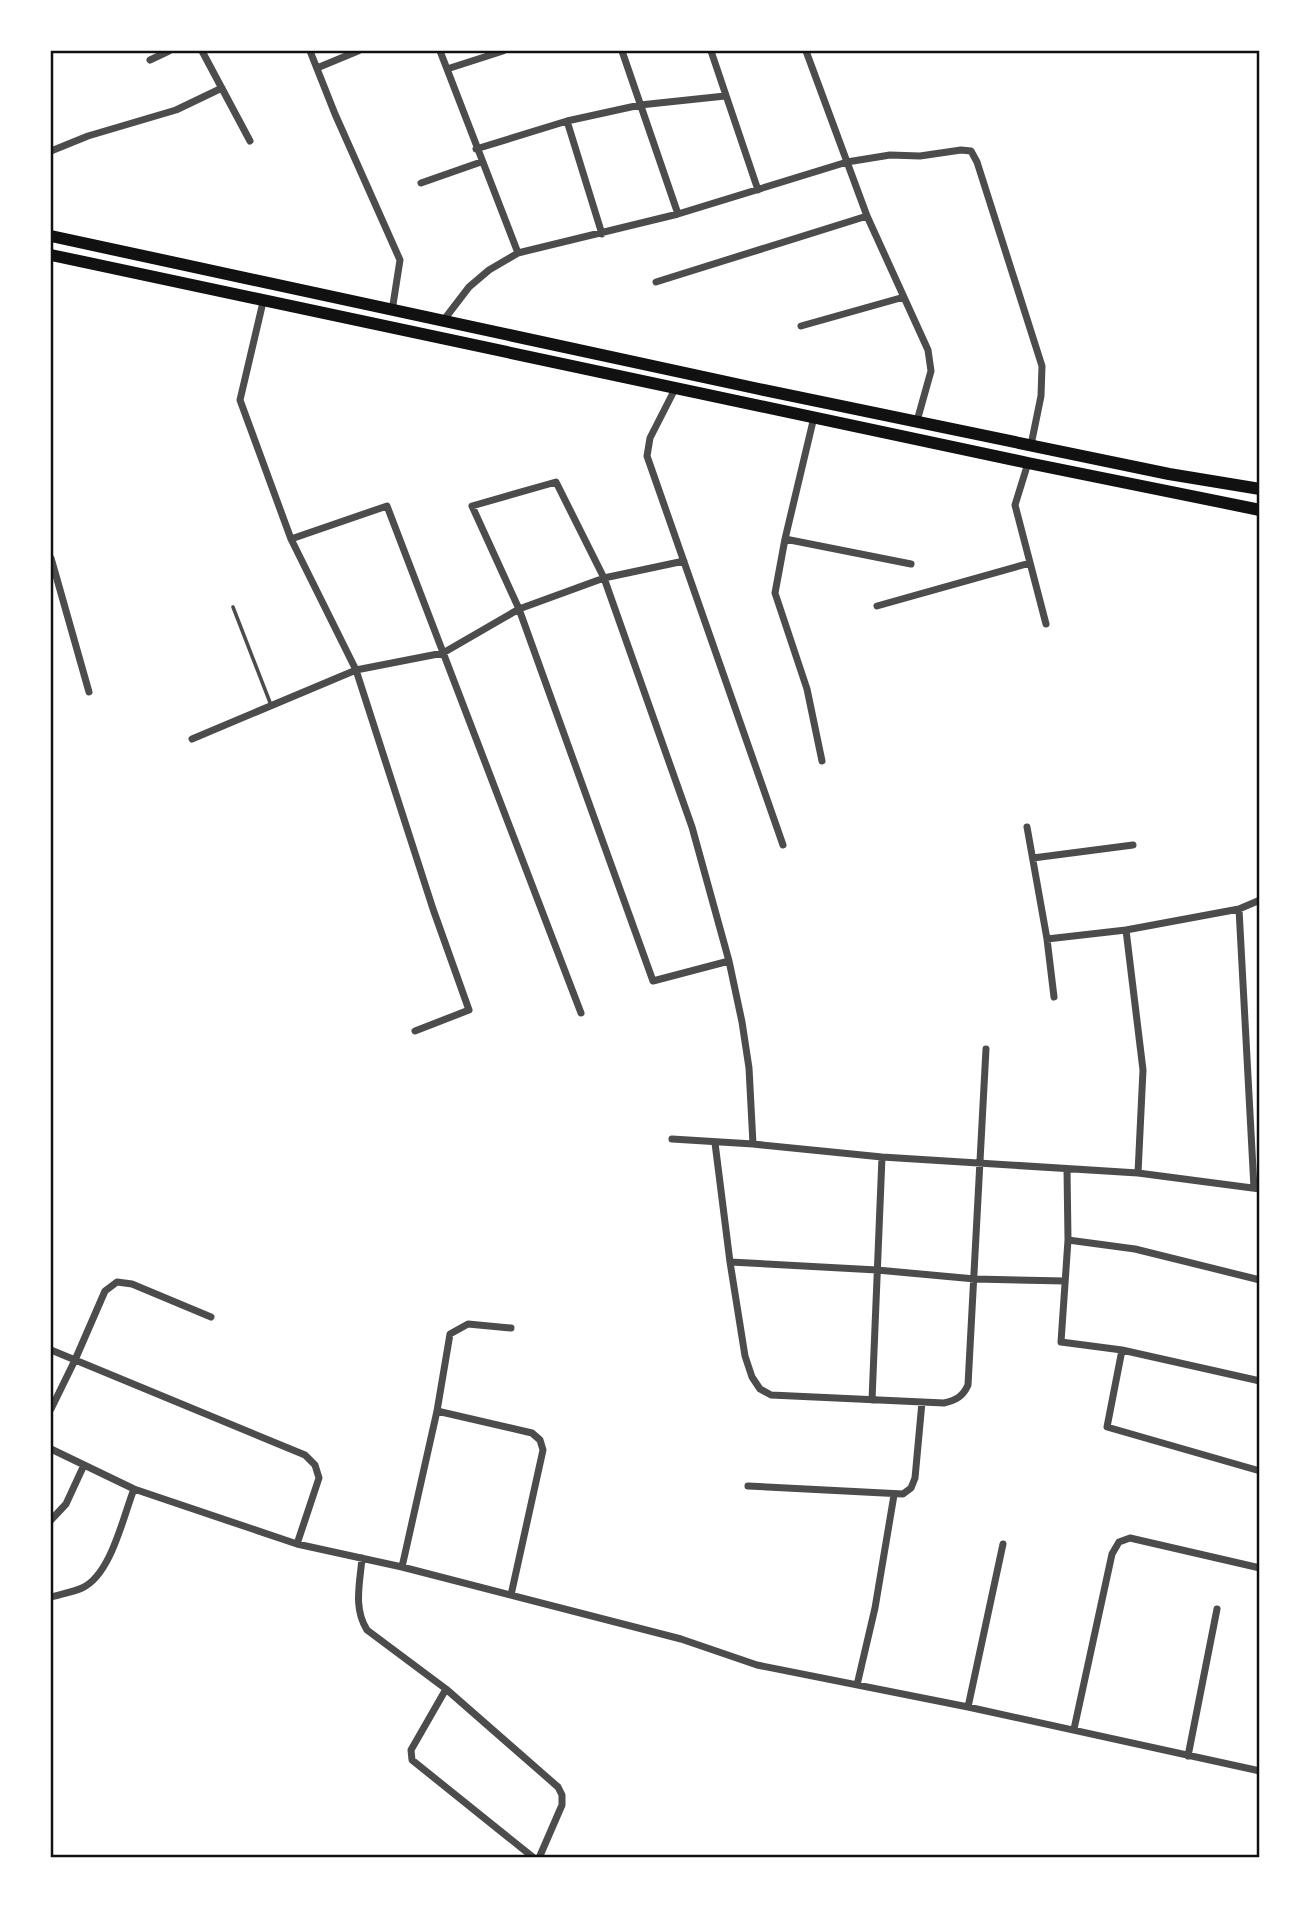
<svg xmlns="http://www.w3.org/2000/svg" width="1311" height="1909" viewBox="0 0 1311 1909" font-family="'Archivo Narrow',sans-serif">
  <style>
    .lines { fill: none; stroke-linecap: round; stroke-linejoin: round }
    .service { stroke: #4c4c4c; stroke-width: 3.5 }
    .minor { stroke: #4c4c4c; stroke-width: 7 }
    .trunk { stroke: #111; stroke-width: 12 }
    .neatline { fill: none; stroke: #111; stroke-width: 2.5 }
  </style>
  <rect width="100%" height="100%" fill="#fff"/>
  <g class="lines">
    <path class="service" d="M233,607L271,705"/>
    <path class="minor" d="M202,51L250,141
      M310,51L335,114L400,260L392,311
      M440,51L447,69
      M503,51L447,69L518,253
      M622,51L678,214
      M711,51L758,190
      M806,51L867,216L928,350L931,371L917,421
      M150,60L169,51
      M317,68L358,51
      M567,121L602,234
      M476,149L567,121L640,105L725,96
      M51,151L88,136L176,110L222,88
      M421,183L481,162
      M656,282L867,216
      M263,302L240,400L291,539L356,670L433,909L469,1010L415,1031
      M443,321L469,287L489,270L518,253L678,214L847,162L890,155L920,156L961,150L971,151L977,162L1042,366L1041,396L1031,445
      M801,326L904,297
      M676,387L650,438L647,456L783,845
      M814,417L785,539L911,564
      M1028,463L1015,505L1046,624
      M291,539L387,506L581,1013
      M785,539L775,593L807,689L822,761
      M51,558L89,692
      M877,606L1030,563
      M192,739L356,670L443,653L519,609L604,578L684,561
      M1027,827L1047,939L1054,997
      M1033,858L1133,845
      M1260,900L1239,909L1126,930L1143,1070L1138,1173L1260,1189
      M1239,909L1254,1188
      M1047,939L1126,930
      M729,961L653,981L519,609L472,506L556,482L604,578L692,827L729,961L742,1022L749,1068L753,1144L882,1157L1138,1173
      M672,1139L753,1144
      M715,1143L730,1262L745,1356L752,1377L760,1389L771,1395L944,1403C957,1400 963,1396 968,1385L986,1049
      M1067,1169L1068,1240
      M730,1262L877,1270L975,1279L1065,1281
      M51,1350L305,1455L315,1465L319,1478L297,1544
      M1122,1350L1061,1342L1068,1240L1135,1249L1260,1280
      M1260,1381L1122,1350L1107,1427L1260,1471
      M872,1400L882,1157
      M51,1409L75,1360L105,1291L117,1282L132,1284L211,1317
      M437,1411L532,1433L540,1440L543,1450L511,1595
      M51,1449L134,1489L297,1544L402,1567L681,1639L757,1665L968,1707L1260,1771
      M748,1486L903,1494L911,1488L915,1478L922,1402
      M51,1520L66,1504L84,1465
      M362,1558C360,1583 353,1608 367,1630L446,1689L558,1787L562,1795V1805L539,1858
      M402,1567L437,1411L450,1334L468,1324L511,1328
      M51,1597C61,1594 73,1592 82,1588C111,1575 123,1517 134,1489
      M857,1685L875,1608L894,1495
      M446,1689L411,1750L412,1760L534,1858
      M968,1707L1003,1544
      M1074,1729L1112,1554L1119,1542L1130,1538L1260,1568
      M1188,1756L1217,1609"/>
    <path class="trunk" d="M51,236L759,389L1169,474L1260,489
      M51,255L1028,463L1260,510"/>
  </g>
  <rect width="1311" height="1909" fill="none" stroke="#ffffff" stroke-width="105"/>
  <rect x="52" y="52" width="1206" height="1804" class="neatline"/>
</svg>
